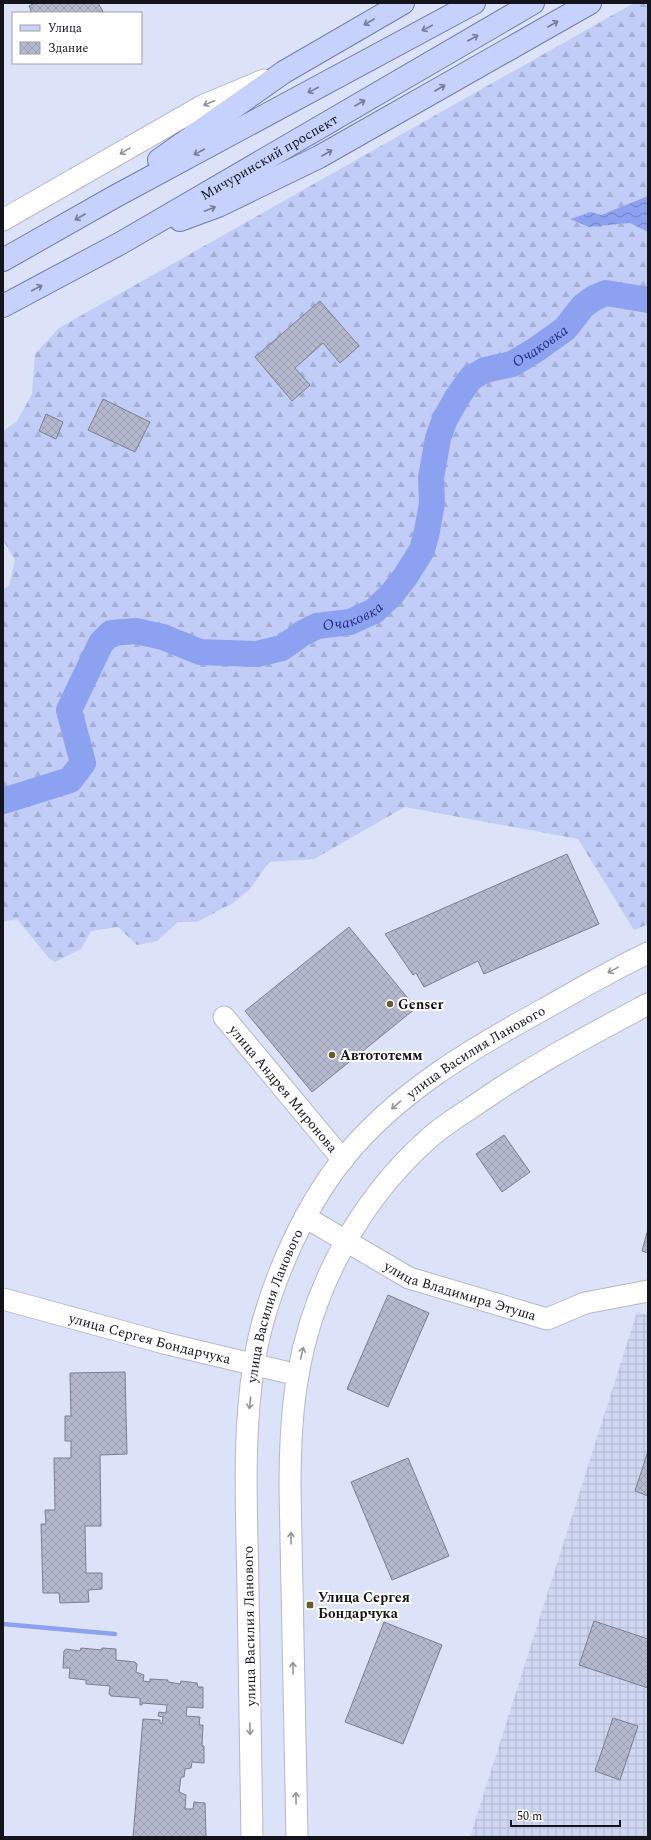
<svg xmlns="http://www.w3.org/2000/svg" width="651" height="1840" viewBox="0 0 651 1840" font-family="Spectral,serif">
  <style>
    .industrial { fill: url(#industrial-grid) }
    .forest { fill: url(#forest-firs); fill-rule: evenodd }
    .water { fill: url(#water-waves) }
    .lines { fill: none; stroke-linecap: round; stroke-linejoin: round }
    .stream { stroke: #8da1f1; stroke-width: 4.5 }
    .river { stroke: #8da1f1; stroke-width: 26 }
    .building { fill: url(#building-cross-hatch); stroke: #7a7f92 }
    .minor-casing { stroke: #b3b8cd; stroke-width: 23 }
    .major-casing { stroke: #707cac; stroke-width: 24 }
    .minor { stroke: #fff; stroke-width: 21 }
    .major { stroke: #c7d2fc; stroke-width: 22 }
    .oneway { stroke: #767c97 }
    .oneway2 { stroke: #959599 }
    .poi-dot { fill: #695a27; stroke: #fff; stroke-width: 1.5 }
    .labels { text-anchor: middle; stroke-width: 4; stroke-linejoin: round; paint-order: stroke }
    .street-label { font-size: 14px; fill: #13141c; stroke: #fff }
    .poi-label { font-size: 14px; font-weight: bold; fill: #13141c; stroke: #fff; text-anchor: start }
    .water-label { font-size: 15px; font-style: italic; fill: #252a85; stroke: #fff }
  </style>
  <defs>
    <pattern id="industrial-grid" width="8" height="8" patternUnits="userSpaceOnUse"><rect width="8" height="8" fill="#ced6f1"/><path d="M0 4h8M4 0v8" fill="none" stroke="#b0b7ce"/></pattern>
    <pattern id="forest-firs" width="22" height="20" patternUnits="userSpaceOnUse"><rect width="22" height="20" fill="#c1cdf7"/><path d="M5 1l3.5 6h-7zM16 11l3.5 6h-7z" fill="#a5afd3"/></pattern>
    <pattern id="water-waves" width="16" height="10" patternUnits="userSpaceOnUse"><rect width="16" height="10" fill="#8da1f1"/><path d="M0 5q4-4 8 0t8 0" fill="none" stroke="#7282c2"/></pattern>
    <pattern id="building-cross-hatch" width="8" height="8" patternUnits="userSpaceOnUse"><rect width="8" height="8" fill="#b4b9ce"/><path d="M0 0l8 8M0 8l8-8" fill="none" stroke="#9a9eb0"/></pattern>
  </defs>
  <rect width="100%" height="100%" fill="#dce2f7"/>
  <path class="industrial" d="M637,1312L648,1315V1837H470Z"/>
  <path class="forest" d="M634,3H648V196L601,215L591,212L571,219L589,227L630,223L648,232V924L634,930L578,839L405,807L314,859L269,862L250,889L233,903L197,922H178L157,941L137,945L118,927L91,931L81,949L55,962L49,958L17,919L3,922V589L9,586L15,560L3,540V431L17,421L32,394L35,354L59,328ZM320,301L359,346L340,362L323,343L295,368L310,385L292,401L255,357ZM102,400L149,422L135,452L88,430Z"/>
  <path class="water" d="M648,196V232L630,223L589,227L570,219L591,212L601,215Z"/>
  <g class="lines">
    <path class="stream" d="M3,1624L115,1634"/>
    <path class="river" id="s1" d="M3,801L70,780L83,763L69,710L101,643L111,633L136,631L163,637L200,652L257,654L282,648L303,633L317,626L350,622L374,611L391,595L405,577L422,550L427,531L432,503L431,478L438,438L445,419L458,396L471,378L485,370L512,364L534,351L565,329L583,306L594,298L606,293L648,300"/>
  </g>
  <path class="building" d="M35,3H98L104,13H32L29,6Z
    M320,301L359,346L340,363L323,343L295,368L310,385L292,401L255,357Z
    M103,399L150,422L135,452L88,430Z
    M46,414L63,422L56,439L39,431Z
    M567,854L599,924L484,974L478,961L424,987L416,973L413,975L385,934Z
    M349,927L416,1008L312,1092L245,1011Z
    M504,1135L530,1172L502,1192L476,1154Z
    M648,1229V1253L642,1251Z
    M388,1295L429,1313L388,1407L347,1389Z
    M125,1372L127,1454L100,1455L101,1526H85L86,1573H102V1589L88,1590L89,1602L60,1603L59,1593H43L41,1524H46L45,1510H55L54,1458H71V1441H65V1416H71L70,1373Z
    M648,1451V1496L635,1491Z
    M408,1458L449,1556L392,1580L351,1482Z
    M594,1621L648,1639V1688L579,1665Z
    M384,1622L442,1645L403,1744L345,1722Z
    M81,1648L102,1650V1648L116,1649V1660L135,1662L137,1664L136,1672L144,1675L143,1681L150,1682V1679L168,1680V1682L180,1684L181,1681L197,1683L198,1687H203V1708L187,1707L186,1716L200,1717L199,1725H203L202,1746H204V1763L192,1762L191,1768L185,1769L184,1777H181L179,1792L186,1795L185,1809H193L194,1802L205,1803L206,1837H133L143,1719L160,1720V1723L162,1724L163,1717L158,1716L159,1712L166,1713L167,1705L142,1703V1705H140V1698L111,1696L109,1694L110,1686L86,1684V1680L69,1678L70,1668H63L64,1651L66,1649L80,1651Z
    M613,1718L638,1726L620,1780L595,1771Z"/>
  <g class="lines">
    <g class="minor-casing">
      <g id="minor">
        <path d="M3,220L202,106L264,80"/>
        <path id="s2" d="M224,1017L343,1160"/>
        <path id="s3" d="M305,1217L409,1278L547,1319L585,1303L648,1291"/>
        <path id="s4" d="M3,1299L164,1343L298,1375"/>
        <path id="s5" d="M252,1837C251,1755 249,1672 248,1590C247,1517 242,1437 254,1364C264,1297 300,1213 343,1159C396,1093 471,1049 544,1009C578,990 612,970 648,953"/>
        <path d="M297,1837L290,1488C290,1451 291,1413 298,1375C313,1286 360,1200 427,1140C442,1126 460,1115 477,1104C531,1066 590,1035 648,1004"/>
      </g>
    </g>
    <g class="major-casing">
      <g id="major">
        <path d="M159,160L284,72L403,3"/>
        <path d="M180,220L218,206L319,157L590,3"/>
        <path d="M3,260L114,197L474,3"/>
        <path id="s6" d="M3,306L121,243L533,3"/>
      </g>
    </g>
    <use href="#minor" class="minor"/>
    <use href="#major" class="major"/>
  </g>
  <defs><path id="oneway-shaft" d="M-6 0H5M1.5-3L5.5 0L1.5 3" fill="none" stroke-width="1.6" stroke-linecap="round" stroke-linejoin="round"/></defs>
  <g class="oneway">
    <use href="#oneway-shaft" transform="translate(369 22) rotate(150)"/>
    <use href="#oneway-shaft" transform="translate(553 24) rotate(-30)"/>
    <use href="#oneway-shaft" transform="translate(427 28) rotate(152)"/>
    <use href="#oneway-shaft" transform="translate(473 38) rotate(-30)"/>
    <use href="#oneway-shaft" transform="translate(440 88) rotate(-30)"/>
    <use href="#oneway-shaft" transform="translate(313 90) rotate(152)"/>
    <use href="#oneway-shaft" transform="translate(360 103) rotate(-30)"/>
    <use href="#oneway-shaft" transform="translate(199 152) rotate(152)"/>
    <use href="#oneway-shaft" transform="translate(327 153) rotate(-30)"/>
    <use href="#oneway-shaft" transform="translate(210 209) rotate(-21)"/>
    <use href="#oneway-shaft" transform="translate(80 217) rotate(150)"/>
    <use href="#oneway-shaft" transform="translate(37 288) rotate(-28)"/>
  </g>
  <g class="oneway2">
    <use href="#oneway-shaft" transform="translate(209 103) rotate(157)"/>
    <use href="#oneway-shaft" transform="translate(125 151) rotate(148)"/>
    <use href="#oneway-shaft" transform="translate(613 970) rotate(151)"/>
    <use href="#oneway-shaft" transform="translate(396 1105) rotate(139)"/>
    <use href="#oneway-shaft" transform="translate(302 1353) rotate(-77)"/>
    <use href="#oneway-shaft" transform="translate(250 1403) rotate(96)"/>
    <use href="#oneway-shaft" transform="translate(291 1538) rotate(-91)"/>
    <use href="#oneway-shaft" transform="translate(293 1668) rotate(-91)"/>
    <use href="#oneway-shaft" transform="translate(250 1729) rotate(89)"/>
    <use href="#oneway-shaft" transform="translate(296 1798) rotate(-91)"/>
  </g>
  <g class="poi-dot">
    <circle cx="390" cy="1004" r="4"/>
    <circle cx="332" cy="1055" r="4"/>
    <rect x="306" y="1601" width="8" height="8" rx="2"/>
  </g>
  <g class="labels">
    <g class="street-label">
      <text dy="5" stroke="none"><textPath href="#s6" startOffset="305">Мичуринский проспект</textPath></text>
      <text dy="5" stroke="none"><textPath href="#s5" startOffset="871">улица Василия Ланового</textPath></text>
      <text dy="5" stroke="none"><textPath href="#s2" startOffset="93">улица Андрея Миронова</textPath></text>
      <text dy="5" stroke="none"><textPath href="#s3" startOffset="173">улица Владимира Этуша</textPath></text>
      <text dy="5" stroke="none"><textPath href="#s5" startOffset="535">улица Василия Ланового</textPath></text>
      <text dy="5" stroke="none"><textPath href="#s4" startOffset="152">улица Сергея Бондарчука</textPath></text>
      <text transform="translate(249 1626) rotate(-91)" y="5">улица Василия Ланового</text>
    </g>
    <g class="poi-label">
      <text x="398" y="1009">Genser</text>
      <text x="340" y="1060">Автототемм</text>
      <text x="318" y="1602">Улица Сергея<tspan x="318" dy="16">Бондарчука</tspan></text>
    </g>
    <g class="water-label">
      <text dy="5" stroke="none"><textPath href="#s1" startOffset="849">Очаковка</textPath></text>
      <text dy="5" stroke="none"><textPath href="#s1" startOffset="489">Очаковка</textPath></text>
    </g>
  </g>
  <rect width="651" height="1840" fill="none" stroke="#13141c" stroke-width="8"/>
  <rect x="12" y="12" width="130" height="52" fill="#ffffff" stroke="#a1a1a4"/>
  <rect x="20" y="25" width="20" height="6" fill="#c7d2fc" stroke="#a1a1a4"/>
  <text x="48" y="32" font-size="12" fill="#13141c">Улица</text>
  <rect x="20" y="42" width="20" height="12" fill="url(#building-cross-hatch)" stroke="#a1a1a4"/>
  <text x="48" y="52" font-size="12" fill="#13141c">Здание</text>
  <path d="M511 1820v6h109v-6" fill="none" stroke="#13141c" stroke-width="2"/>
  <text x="517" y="1820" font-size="12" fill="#13141c" stroke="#ffffff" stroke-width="3" paint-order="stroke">50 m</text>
</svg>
